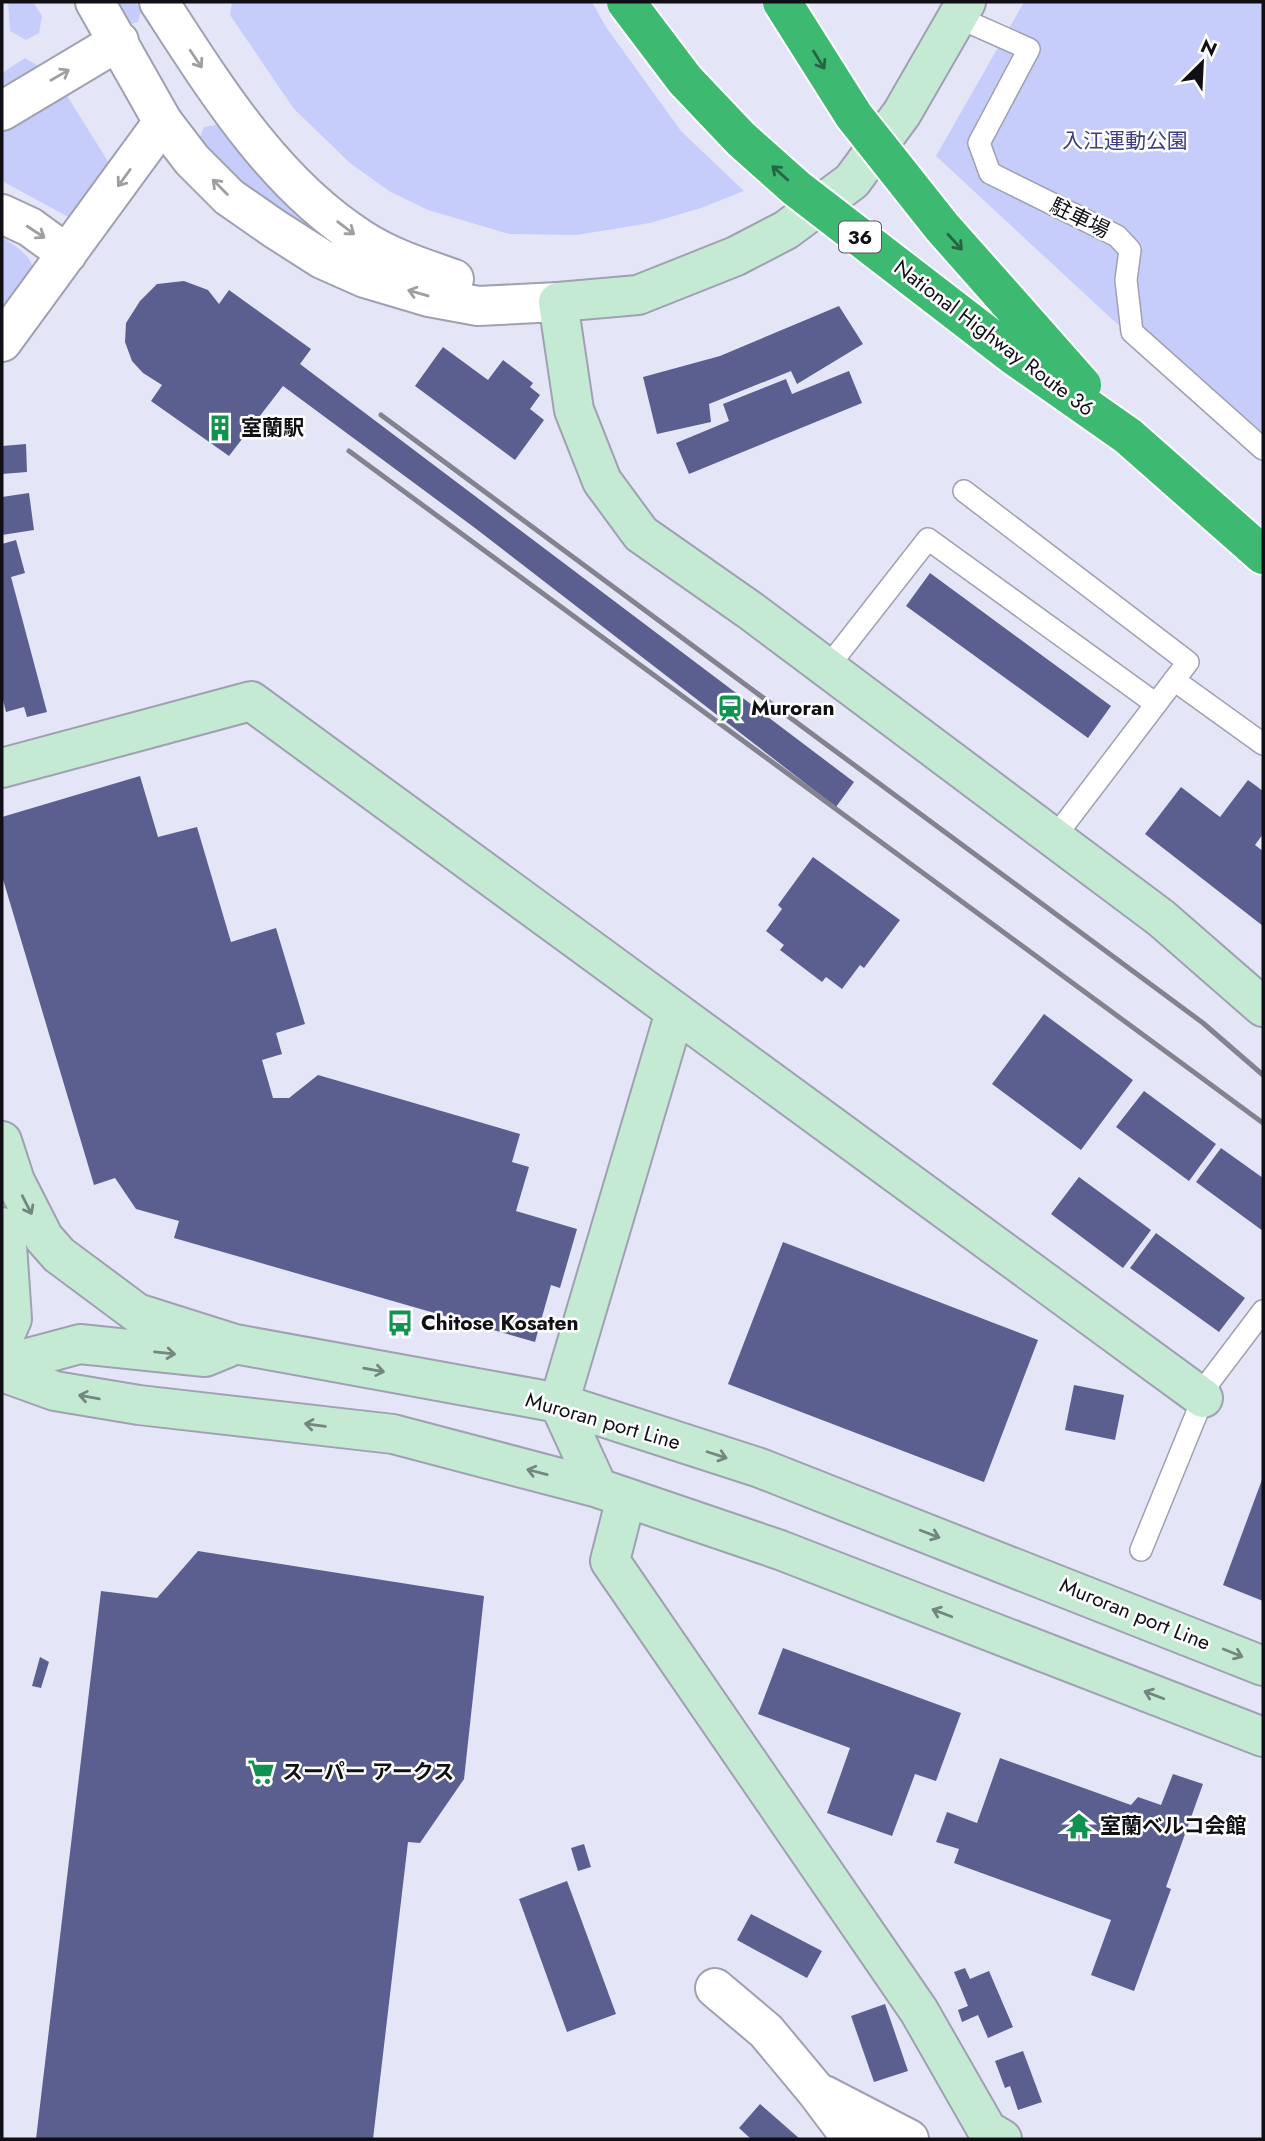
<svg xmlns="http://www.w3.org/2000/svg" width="1265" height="2141" viewBox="0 0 1265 2141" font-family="Jost,'Noto Sans JP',sans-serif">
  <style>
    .green { fill: #c7cdfa }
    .building { fill: #5b5f90 }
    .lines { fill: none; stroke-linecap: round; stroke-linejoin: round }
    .lane-casing { stroke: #9fa1b1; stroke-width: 24 }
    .street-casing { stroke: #9fa1b1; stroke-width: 42 }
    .secondary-casing { stroke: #9fa1b1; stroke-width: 42 }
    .highway-casing { stroke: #fff; stroke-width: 42 }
    .lane { stroke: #fff; stroke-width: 21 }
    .street { stroke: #fff; stroke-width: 38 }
    .secondary { stroke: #c5ead4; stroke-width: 38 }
    .highway { stroke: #3eb971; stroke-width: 38 }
    .rail { stroke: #82838f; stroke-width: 5 }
    .highway-bridge-casing { stroke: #fff; stroke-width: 42; stroke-linecap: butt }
    .highway-bridge { stroke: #3eb971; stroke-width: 38 }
    .oneway { stroke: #9f9fa1 }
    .oneway2 { stroke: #266443 }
    .oneway3 { stroke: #73877e }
    .labels { text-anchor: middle; stroke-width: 5; stroke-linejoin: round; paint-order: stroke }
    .shield { fill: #fff; stroke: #57575b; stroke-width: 2 }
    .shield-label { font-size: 19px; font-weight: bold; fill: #0f0f15 }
    .park-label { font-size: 21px; fill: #3d3e7f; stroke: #fff }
    .street-label { font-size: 21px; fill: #0f0f15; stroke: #fff }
    .poi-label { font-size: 21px; font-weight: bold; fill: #0f0f15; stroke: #fff; text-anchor: start }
  </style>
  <rect width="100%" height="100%" fill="#e4e6f7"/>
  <path class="green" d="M8,2H33L42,16L39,33L26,40L10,31Z
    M111,2H136L141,12L138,22L131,24L122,22Z
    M232,2H592L606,27L681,131L744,191L701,208L650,223L577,235L509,234L428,210L389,191L350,163L294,109L230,15Z
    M1024,2H1263V459L936,156Z
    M25,58L42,68L2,92V73Z
    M64,91L114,171L74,220L2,181V129Z
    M225,123L341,248L268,212L197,144L204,127Z
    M2,237C16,247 31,254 34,272L2,322Z"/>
  <path class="building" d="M184,281L208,290L219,304L229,290L311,349L300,364L854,782L836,807L475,528L283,386L229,456L151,401L162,385L143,373L132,361L125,342L126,323L140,301L157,284Z
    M839,306L863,344L797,384L791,371L709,404L711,422L657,434L643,377L720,356Z
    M443,347L488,380L503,360L533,383L530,387L540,395L530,409L544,420L515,460L415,386Z
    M849,371L862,403L689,474L676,443L729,421L723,404L786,379L792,394Z
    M26,444L27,472L2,474V446Z
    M29,493L34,530L2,535V497Z
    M16,540L25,573L11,577L47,712L27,717L24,707L6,712L2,696V544Z
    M930,573L1111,706L1088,738L906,606Z
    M140,776L158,837L197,827L231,942L276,928L305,1024L276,1033L282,1054L262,1060L273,1098H289L318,1075L520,1134L512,1162L529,1167L516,1211L577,1229L560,1288L551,1285L535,1342L174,1238L179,1221L136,1209L115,1178L94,1185L2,876V817Z
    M1248,780L1263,791V834L1255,845L1263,851V926L1145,834L1181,787L1220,817Z
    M813,857L900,920L864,968L860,965L842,989L826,977L822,982L780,950L784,945L766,931L782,909L778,905Z
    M1044,1014L1133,1080L1081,1150L992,1084Z
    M1144,1091L1216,1144L1189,1181L1116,1127Z
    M1221,1148L1263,1178V1231L1196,1182Z
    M1079,1177L1151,1230L1123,1268L1051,1214Z
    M1156,1233L1245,1298L1219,1332L1130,1268Z
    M783,1242L1038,1340L984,1482L728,1384Z
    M1074,1385L1124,1395L1115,1440L1065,1430Z
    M1263,1477V1601L1223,1585Z
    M198,1551L484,1596L464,1779L420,1843L408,1842L373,2139H36L101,1591L157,1598Z
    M783,1648L961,1713L936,1781L915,1774L892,1836L827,1813L850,1748L758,1714Z
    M40,1657L49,1662L41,1688L32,1686Z
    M1000,1758L1131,1805L1138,1797L1161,1805L1173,1774L1203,1784L1166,1887L1171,1889L1134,1991L1091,1975L1111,1920L954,1863L959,1849L936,1842L947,1812L977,1823Z
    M584,1844L591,1867L578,1871L571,1848Z
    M567,1881L616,2014L567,2032L519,1899Z
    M751,1914L822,1951L807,1978L737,1940Z
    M965,1968L970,1979L989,1971L1013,2027L988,2038L978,2015L962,2022L958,2010L968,2006L954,1972Z
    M885,2004L908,2071L874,2082L851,2016Z
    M1023,2051L1042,2102L1018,2110L1010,2086L1005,2088L995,2061Z
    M760,2104L800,2139H751L739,2128Z"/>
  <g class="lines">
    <g class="lane-casing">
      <path id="lane" d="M957,17L1029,49L979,143L990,173L1117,236L1130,250L1126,280L1132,332L1263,449
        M964,491L1188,662L1054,838
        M827,668L928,539L1156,704
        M1174,680L1263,744
        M1141,1550L1210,1381L1263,1311"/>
    </g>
    <g class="street-casing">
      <path id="street" d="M95,2L163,122L192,160L229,197L275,229L322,259L365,278L429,297L478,306L558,302
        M159,2C215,88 273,183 361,239C390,258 423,268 454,279
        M2,111L119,41
        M2,214L30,227L67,254
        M2,342L163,122
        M715,1988L766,2031L816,2091L852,2139
        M824,2095L909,2139"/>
    </g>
    <g class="secondary-casing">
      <path id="secondary" d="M966,2L902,113L852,181L786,230L736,256L638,295L558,302L574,410L602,481L641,534L751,611L1161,918L1263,1007
        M2,768L251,701L1203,1398
        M2,1141L15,1181L44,1238L59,1255L137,1313L235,1344L559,1403L760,1468L1263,1666
        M2,1227L7,1245L12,1319L2,1342
        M2,1365L80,1344L205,1357L227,1348
        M2,1372L55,1391L139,1405L393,1434L598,1488L780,1550L1263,1737
        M598,1488L559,1403L675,1012
        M626,1498L610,1561L919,2011L987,2130L1002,2139"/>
    </g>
    <g class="highway-casing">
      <path id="highway" d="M1128,436L1263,555"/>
    </g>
    <use href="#lane" class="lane"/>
    <use href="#street" class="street"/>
    <use href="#secondary" class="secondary"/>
    <use href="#highway" class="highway"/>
    <path class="rail" d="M381,415L1203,1023L1263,1075
      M349,451L1263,1123"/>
    <g class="highway-bridge-casing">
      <path id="highway-bridge" d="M626,2L685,80L741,139L796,188L1014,356L1128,436
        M782,2L854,116L942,227L1082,385"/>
    </g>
    <use href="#highway-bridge" class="highway-bridge"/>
  </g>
  <defs><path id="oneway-shaft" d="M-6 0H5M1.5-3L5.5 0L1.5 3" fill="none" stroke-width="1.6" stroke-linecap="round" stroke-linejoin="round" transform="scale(1.75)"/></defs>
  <g class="oneway">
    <use href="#oneway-shaft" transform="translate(196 59) rotate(56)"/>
    <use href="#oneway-shaft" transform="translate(60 75) rotate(-30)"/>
    <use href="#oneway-shaft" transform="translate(124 178) rotate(126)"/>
    <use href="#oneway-shaft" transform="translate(220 187) rotate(-135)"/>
    <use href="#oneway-shaft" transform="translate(346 228) rotate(37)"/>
    <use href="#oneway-shaft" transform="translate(36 232) rotate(33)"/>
    <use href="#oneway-shaft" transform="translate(418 293) rotate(-164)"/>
  </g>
  <g class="oneway2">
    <use href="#oneway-shaft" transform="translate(819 60) rotate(58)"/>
    <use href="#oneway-shaft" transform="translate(780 173) rotate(-138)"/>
    <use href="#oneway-shaft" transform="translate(955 242) rotate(48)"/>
  </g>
  <g class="oneway3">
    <use href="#oneway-shaft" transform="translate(27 1205) rotate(63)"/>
    <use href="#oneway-shaft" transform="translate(165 1353) rotate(6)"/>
    <use href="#oneway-shaft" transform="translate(374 1370) rotate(10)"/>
    <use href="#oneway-shaft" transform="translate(89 1397) rotate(-170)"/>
    <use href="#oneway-shaft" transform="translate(315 1425) rotate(-173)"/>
    <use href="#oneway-shaft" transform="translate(717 1455) rotate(18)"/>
    <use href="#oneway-shaft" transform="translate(537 1472) rotate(-165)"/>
    <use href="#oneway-shaft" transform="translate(930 1534) rotate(21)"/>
    <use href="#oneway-shaft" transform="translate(942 1613) rotate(-159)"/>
    <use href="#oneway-shaft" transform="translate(1233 1653) rotate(22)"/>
    <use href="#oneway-shaft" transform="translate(1154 1695) rotate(-159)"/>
  </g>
  <defs>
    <g id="building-bare" transform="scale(2.1)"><path d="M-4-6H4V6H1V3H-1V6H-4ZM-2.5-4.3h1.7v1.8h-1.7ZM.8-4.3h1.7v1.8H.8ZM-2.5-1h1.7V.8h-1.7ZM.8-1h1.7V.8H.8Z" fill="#109351" stroke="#fff" stroke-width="2.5" paint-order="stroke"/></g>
    <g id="station-bare" transform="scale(2.1)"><path d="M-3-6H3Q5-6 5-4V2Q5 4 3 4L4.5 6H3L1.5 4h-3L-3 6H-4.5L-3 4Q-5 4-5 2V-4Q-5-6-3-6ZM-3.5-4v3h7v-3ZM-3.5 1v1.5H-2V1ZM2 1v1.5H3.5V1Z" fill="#109351" stroke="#fff" stroke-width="2.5" paint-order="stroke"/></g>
    <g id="bus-bare" transform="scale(2.1)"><path d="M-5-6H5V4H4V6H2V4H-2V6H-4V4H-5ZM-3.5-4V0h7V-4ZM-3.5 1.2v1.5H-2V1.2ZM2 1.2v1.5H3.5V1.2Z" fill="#109351" stroke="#fff" stroke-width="2.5" paint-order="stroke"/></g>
    <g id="supermarket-bare" transform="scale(2.1)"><path d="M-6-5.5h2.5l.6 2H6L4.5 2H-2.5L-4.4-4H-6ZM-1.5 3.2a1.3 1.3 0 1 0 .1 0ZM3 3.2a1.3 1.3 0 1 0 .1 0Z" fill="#109351" stroke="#fff" stroke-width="2.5" paint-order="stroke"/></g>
    <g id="temple-bare" transform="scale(2.1)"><path d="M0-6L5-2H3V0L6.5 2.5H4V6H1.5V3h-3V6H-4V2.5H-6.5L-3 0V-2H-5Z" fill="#109351" stroke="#fff" stroke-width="2.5" paint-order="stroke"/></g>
  </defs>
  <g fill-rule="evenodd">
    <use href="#building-bare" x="220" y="428"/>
    <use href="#station-bare" x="730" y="708"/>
    <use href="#bus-bare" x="400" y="1323"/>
    <use href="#supermarket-bare" x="261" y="1772"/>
    <use href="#temple-bare" x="1079" y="1826"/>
  </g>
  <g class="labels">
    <rect class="shield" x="839" y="221.5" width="42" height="31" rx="5"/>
    <g class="shield-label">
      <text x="860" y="244">36</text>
    </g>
    <g class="park-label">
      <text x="1125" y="148">入江運動公園</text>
    </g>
    <g class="street-label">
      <text transform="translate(1080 218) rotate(26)" y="7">駐車場</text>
      <text transform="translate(994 338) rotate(37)" y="7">National Highway Route 36</text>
      <text transform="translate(603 1421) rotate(16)" y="7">Muroran port Line</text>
      <text transform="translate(1135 1614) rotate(22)" y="7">Muroran port Line</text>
    </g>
    <g class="poi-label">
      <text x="241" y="435">室蘭駅</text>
      <text x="751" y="715">Muroran</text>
      <text x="421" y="1330">Chitose Kosaten</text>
      <text x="282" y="1779">スーパー アークス</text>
      <text x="1100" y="1833">室蘭ベルコ会館</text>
    </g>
  </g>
  <rect width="1265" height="2141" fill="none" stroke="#0f0f15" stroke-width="7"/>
  <g transform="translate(1202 63) rotate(24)" stroke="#ffffff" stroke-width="5" paint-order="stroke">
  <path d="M0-5L12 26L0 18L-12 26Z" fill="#0f0f15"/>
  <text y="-10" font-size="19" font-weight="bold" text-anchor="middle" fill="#0f0f15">N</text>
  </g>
</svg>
